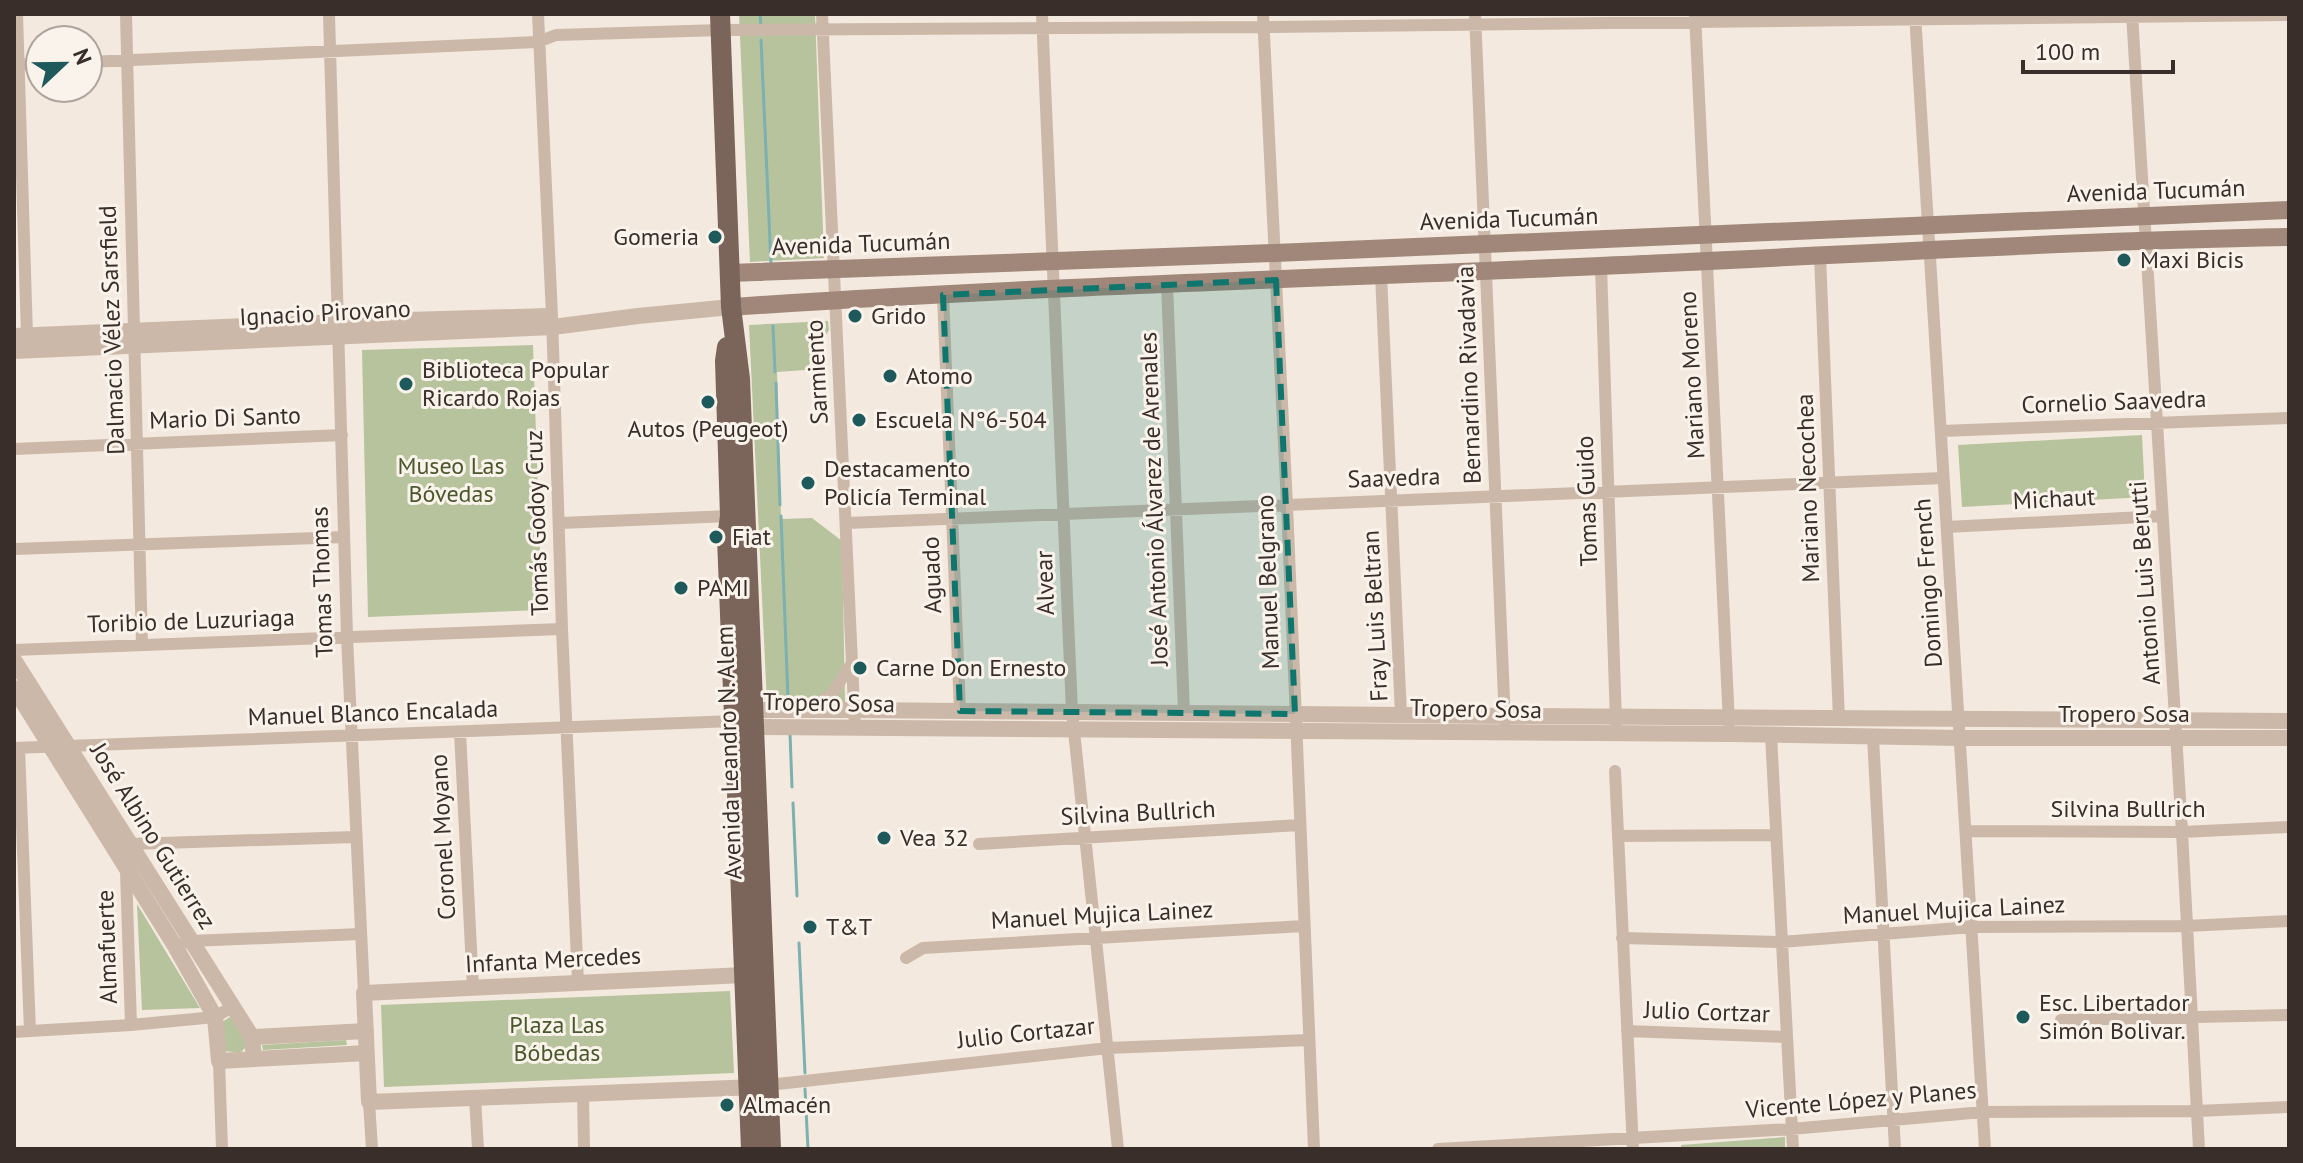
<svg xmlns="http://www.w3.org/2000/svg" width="2303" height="1163" viewBox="0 0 2303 1163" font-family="'PT Sans',sans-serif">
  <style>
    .green { fill: #b7c39d }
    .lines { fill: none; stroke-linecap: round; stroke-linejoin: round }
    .stream { stroke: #7cb0b1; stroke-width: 3 }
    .minor { stroke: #ccb8a9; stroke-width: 12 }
    .tertiary { stroke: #ccb8a9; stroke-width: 16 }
    .secondary { stroke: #a0877a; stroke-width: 18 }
    .primary { stroke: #7b645a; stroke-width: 20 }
    .marked { fill: #0f766e; fill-opacity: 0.2; stroke: #0f766e; stroke-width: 6; stroke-dasharray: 16 10; stroke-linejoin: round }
    .poi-dot { fill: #1e595c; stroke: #faf3eb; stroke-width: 3 }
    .labels { text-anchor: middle; stroke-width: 6; stroke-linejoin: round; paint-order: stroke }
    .street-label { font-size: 24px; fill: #392e29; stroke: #faf3eb }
    .poi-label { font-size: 24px; fill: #392e29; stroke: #faf3eb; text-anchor: start }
    .park-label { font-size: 24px; fill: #49582c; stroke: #faf3eb }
  </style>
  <rect width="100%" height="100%" fill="#f3e9de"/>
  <path class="green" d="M739,14H815L824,258L750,262Z
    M828,321L829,330L806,370L777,372L781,519L812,518L842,541L845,702L767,703L749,325Z
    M533,345L542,610L368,617L362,350Z
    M2142,435L2145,497L1962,507L1958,445Z
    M137,904L200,1008L142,1010Z
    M730,991L734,1073L384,1087L381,1005Z
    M230,1017L243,1030L246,1047L240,1053L225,1051L222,1022Z
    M346,1040L347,1045L263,1050L262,1045Z
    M1785,1137V1149H1681V1145Z"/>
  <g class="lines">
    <path class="stream" d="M760,14L761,26
      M761,40L771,264
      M773,326L775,372
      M776,383L780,505
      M781,516L788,699
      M790,733L792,787
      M793,803L797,896
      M799,943L805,1073
      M805,1089L808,1149"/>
    <path class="minor" d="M17,14L27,336
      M126,14L142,645
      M329,14L347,637L364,993
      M538,14L552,316L562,629L578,982
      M822,14L855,728
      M1042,14L1072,712L1118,1149
      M1263,14L1287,505L1314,1149
      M1475,14L1505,722
      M1695,14L1729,723
      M1915,14L1985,1149
      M2132,14L2182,832L2199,1149
      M88,62L538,42L556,35L721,30L1264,27L2289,15
      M14,65L40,64
      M1820,256L1839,719
      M1601,266L1616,723
      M1381,275L1401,715
      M1167,285L1184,712
      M943,295L960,711
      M1941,431L2289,418
      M14,449L342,435
      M560,523L730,516
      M847,523L1943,478
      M1947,527L2162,516
      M14,549L344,537
      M14,650L562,629
      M808,710L831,695L852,663
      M460,732L473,988
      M1771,735L1793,1149
      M1873,737L1895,1149
      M14,748L734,721
      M19,748L30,1031
      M1615,771L1633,1149
      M1966,831L2182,832L2289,827
      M1618,836L1775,835
      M979,844L1300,825
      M123,847L129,844L355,837
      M126,871L131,1025
      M1622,938L1781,942L1972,927L2187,926L2289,921
      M184,943L191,941L360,934
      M906,958L923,948L1304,926
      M2061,1020L2289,1015
      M1627,1031L1786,1037
      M14,1032L131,1025L215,1017L232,1007
      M219,1061L222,1149
      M768,1085L1108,1048L1309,1040
      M583,1094L584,1149
      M475,1098L478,1149
      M369,1102L372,1149
      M1438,1149L1791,1129L1983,1112L2197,1111L2289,1107"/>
    <path class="tertiary" d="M14,336L339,322L548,316
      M14,351L553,327L638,316L731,307
      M14,660L252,1037L254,1059
      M14,688L175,946L215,1017L219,1061L367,1053
      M744,715L753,710H854L1505,716L2289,721
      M744,724L754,727L1730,734L1960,738H2289
      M744,975L364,993L369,1102L757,1087
      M252,1037L366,1031"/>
    <path class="secondary" d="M730,273L1275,253L2289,210
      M731,307C1020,287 1310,279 1600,266C1830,256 2059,241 2289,237"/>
    <path class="primary" d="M720,14L731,307L740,379L771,1149
      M727,347L725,361L730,516L727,538L751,1149"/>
  </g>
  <path class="marked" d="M1276,280L1295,714L960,711L943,295Z"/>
  <g class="poi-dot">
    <circle cx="715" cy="237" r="8"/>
    <circle cx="2124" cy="260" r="8"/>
    <circle cx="855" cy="316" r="8"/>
    <circle cx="890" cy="376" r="8"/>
    <circle cx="406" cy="384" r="8"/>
    <circle cx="708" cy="402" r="8"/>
    <circle cx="859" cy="420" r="8"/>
    <circle cx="808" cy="483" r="8"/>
    <circle cx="716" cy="537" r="8"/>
    <circle cx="681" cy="588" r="8"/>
    <circle cx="860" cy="668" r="8"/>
    <circle cx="884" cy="838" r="8"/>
    <circle cx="810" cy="927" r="8"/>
    <circle cx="2023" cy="1017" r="8"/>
    <circle cx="727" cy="1105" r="8"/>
  </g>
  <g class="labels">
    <g class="street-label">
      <text transform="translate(2156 191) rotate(-2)" y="8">Avenida Tucumán</text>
      <text transform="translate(1509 219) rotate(-2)" y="8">Avenida Tucumán</text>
      <text transform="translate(861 244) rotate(-2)" y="8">Avenida Tucumán</text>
      <text transform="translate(325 313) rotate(-3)" y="8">Ignacio Pirovano</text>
      <text transform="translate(112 330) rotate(-92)" y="8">Dalmacio Vélez Sarsfield</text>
      <text transform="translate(817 372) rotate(-93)" y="8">Sarmiento</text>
      <text transform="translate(1469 375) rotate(-92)" y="8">Bernardino Rivadavia</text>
      <text transform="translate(1692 375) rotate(-93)" y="8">Mariano Moreno</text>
      <text transform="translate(2114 402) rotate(-2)" y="8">Cornelio Saavedra</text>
      <text transform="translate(225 418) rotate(-2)" y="8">Mario Di Santo</text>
      <text transform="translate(1394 478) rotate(-2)" y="8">Saavedra</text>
      <text transform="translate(1808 488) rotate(-92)" y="8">Mariano Necochea</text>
      <text transform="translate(1154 499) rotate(-92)" y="8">José Antonio Álvarez de Arenales</text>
      <text transform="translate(2054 499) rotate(-3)" y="8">Michaut</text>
      <text transform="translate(1587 501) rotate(-92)" y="8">Tomas Guido</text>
      <text transform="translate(537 523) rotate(-92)" y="8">Tomás Godoy Cruz</text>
      <text transform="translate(932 575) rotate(-92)" y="8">Aguado</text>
      <text transform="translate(322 582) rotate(-92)" y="8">Tomas Thomas</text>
      <text transform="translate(1268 582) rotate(-92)" y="8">Manuel Belgrano</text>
      <text transform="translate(1045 583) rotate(-92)" y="8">Alvear</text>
      <text transform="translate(1928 583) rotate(-94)" y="8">Domingo French</text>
      <text transform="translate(2145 583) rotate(-94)" y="8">Antonio Luis Berutti</text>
      <text transform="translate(1375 616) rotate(-93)" y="8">Fray Luis Beltran</text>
      <text transform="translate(191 621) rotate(-2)" y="8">Toribio de Luzuriaga</text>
      <text transform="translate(829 703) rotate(1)" y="8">Tropero Sosa</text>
      <text transform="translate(1476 709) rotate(1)" y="8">Tropero Sosa</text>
      <text transform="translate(373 713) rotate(-2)" y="8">Manuel Blanco Encalada</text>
      <text x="2124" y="722">Tropero Sosa</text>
      <text transform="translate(729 753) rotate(-92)" y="8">Avenida Leandro N. Alem</text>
      <text x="2128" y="817">Silvina Bullrich</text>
      <text transform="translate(1138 813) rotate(-3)" y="8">Silvina Bullrich</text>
      <text transform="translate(153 836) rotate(58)" y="8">José Albino Gutierrez</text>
      <text transform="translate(443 837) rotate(-93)" y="8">Coronel Moyano</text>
      <text transform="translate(1954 910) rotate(-3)" y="8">Manuel Mujica Lainez</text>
      <text transform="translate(1102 915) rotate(-3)" y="8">Manuel Mujica Lainez</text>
      <text transform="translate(107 947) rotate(-92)" y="8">Almafuerte</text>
      <text transform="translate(553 960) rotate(-3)" y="8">Infanta Mercedes</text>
      <text transform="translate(1707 1012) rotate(2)" y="8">Julio Cortzar</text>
      <text transform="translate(1026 1033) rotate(-6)" y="8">Julio Cortazar</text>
      <text transform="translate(1861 1100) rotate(-5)" y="8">Vicente López y Planes</text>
    </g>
    <g class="poi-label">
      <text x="699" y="245" text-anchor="end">Gomeria</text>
      <text x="2140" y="268">Maxi Bicis</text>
      <text x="871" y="324">Grido</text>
      <text x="422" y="378">Biblioteca Popular<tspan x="422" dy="28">Ricardo Rojas</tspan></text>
      <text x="906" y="384">Atomo</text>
      <text x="875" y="428">Escuela N°6-504</text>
      <text x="708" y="437" text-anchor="middle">Autos (Peugeot)</text>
      <text x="824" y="477">Destacamento<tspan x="824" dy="28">Policía Terminal</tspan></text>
      <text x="732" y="545">Fiat</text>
      <text x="697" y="596">PAMI</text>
      <text x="876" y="676">Carne Don Ernesto</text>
      <text x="900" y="846">Vea 32</text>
      <text x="826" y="935">T&amp;T</text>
      <text x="2039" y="1011">Esc. Libertador<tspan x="2039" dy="28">Simón Bolivar.</tspan></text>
      <text x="743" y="1113">Almacén</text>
    </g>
    <g class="park-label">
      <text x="451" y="474">Museo Las<tspan x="451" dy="28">Bóvedas</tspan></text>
      <text x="557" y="1033">Plaza Las<tspan x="557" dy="28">Bóbedas</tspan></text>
    </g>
  </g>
  <rect width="2303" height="1163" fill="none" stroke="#392e29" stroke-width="32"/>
  <g transform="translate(64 64) rotate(68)"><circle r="38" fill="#faf3eb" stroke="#ada49d" stroke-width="2"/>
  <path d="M0-6L14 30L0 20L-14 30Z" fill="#1e595c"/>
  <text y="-12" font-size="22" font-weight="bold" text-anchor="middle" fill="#392e29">N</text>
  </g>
  <path d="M2023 60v12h150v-12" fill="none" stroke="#392e29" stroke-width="4"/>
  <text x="2035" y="60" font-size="24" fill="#392e29" stroke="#faf3eb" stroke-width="6" paint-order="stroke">100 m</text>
</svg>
